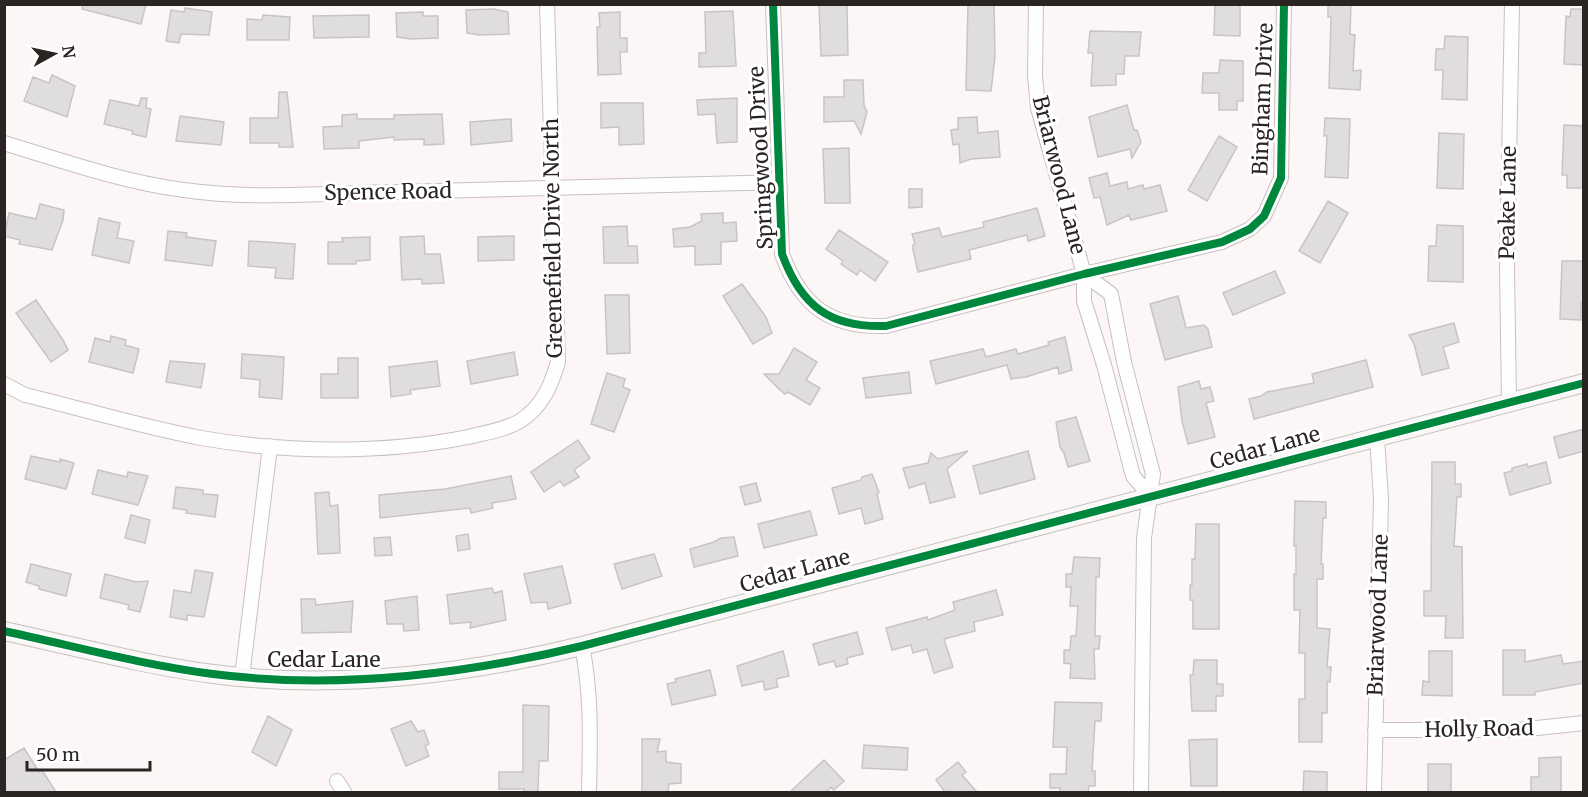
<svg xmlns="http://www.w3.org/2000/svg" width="1588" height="797" viewBox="0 0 1588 797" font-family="Merriweather,serif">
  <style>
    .building { fill: #e0dddf; stroke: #c7c4c5; stroke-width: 1.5 }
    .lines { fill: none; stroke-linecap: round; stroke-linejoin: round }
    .minor-casing { stroke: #c6c1c0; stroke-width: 16 }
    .secondary-casing { stroke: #c6c1c0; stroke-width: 20 }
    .minor { stroke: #fffefe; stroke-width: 14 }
    .secondary { stroke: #faf7f7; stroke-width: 18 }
    .cycleway-casing { stroke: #fff; stroke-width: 11 }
    .cycleway { stroke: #00873e; stroke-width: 8 }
    .labels { text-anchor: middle; stroke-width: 6; stroke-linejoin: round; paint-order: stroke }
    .street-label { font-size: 21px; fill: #2a2523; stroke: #fff }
  </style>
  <rect width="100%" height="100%" fill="#fcf7f6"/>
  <path class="building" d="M83,4H146L141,24L82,9Z
    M819,4H847L848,55L821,56Z
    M968,4H994L995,56L991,91L966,90Z
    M1215,4H1240V36L1214,35Z
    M1328,4H1351L1350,34L1355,35L1353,71L1361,70L1360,90L1329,88L1331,17H1328Z
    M185,8L212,12L209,35L181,34L179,43L166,41L171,10L184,12Z
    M494,9L508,12L509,34L480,35L467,33L466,10Z
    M1571,9H1584V65L1564,64L1566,16L1570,17Z
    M733,11L736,66L699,67V53H706L705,12Z
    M423,12V16H438V38L411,39L397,37L396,13Z
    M620,12V38H627V52H620L621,74L598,75L597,27H600L599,13Z
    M263,15L290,17L289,40H247V19L262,20Z
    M369,15V37L314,38L313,16Z
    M1090,31L1141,32L1139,56H1125L1124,74H1116V85L1091,86L1093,53H1088Z
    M1445,36L1468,37L1467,100L1442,99L1443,70H1435L1436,49H1444Z
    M1220,60L1243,61V101H1237V110H1219V93H1202L1203,73H1219Z
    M52,75L75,86L67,117L24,101L33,77L49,83Z
    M844,80H863L864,105L867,112L861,134L854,121L824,122V97H844Z
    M279,92H287L293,147H279V143H250V118H278Z
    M141,98H147L146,108L151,109L146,137L132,134L133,131L104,124L110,100L139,106Z
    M737,98V142L717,143L715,114L698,115L697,100Z
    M601,103H643L644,144L619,145V127L601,128Z
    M1127,105L1134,130H1137L1141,142L1132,158L1130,149L1098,157L1089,117Z
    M357,114V119H394V115L442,114L444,144L424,145V139L394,140V137L359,141V148L324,149L323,127L342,126V115Z
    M180,116L224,122L221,145L176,141Z
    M977,117L978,133L998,131L1000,157L971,159L960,163L959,144L953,145L951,130L958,129V118Z
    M1325,118L1350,119L1348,178L1325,177L1327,136H1324Z
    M511,119L512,141L471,145L470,122Z
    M1564,125L1584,126V188H1567V175H1562Z
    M1439,133L1464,134L1463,189L1437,188Z
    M1219,136L1237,147L1207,201L1188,190Z
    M849,148L850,203H825L823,149Z
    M1107,173L1110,186L1127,182L1128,189L1143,185L1144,189L1160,185L1167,211L1131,220L1129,215L1107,225L1100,197L1094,198L1089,178Z
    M909,189H922V207L909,208Z
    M1328,201L1348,213L1320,263L1299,251Z
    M40,204L64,210L63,220L52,250L19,244L20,240L4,236L9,213L36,219Z
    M1037,208L1045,236L1028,241L1027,235L969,250L971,259L918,272L913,250V245L915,244L912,234L939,228L942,237L984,227L983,222Z
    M723,213V223L736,222L737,241L721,242V264L695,265V246L674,247L673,229L690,227L702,221L701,214Z
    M99,218L120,223L117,238L134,241L129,263L92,255Z
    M1437,225L1463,226V282L1428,281L1429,246H1436Z
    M627,226L628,246H637L638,263H604L603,227Z
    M839,230L888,262L875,281L860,270L857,275L841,264L843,261L826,249Z
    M168,231L187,233L186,237L216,241L212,266L165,260Z
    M424,236L425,254H440L444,283L422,284V279L402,280L400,237Z
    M514,236V260L478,261V237Z
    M370,237V260L356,261V264H328V242H343L342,238Z
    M249,241L295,244L293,279L275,278L276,268L248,266Z
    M1562,261H1584V303H1581V320L1560,319Z
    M1275,271L1285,293L1233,315L1223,293Z
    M742,284L766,317L772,333L753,344L723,296Z
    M605,295H629L630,353L607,354Z
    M1178,296L1186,328L1204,325L1208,329L1212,347L1165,360L1150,304Z
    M36,300L63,340L68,350L51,362L16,313Z
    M1454,323L1459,342L1443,347L1449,368L1422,375L1414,344L1409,335Z
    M111,336L126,340L125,345L139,349L133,373L89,362L95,338L110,342Z
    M1065,337L1072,370L1059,374L1058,367L1026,377L1011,379L1007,365L936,384L930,361L983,349L986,357L1016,349L1018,354L1049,345L1048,342Z
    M794,348L817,362L806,380L820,388L810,405L788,392L785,394L780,390L764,374H779Z
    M514,352L518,375L471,384L467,361Z
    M242,354L284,357L282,399L259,397L260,380L241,378Z
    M338,358H358V398H321V374H338Z
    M1366,360L1373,387L1254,419L1249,399L1261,396L1267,392L1314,383L1312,374Z
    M170,361L205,364L201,388L166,382Z
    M437,361L440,386L410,390L411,394L391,397L389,367Z
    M909,372L911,393L866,398L863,378Z
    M607,373L625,379L623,387L630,390L614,432L591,424Z
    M1199,381L1201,389L1210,387L1214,401L1206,403L1215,437L1188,444L1182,421L1178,387Z
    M1076,417L1090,461L1068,467L1064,453L1060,447L1056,422Z
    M1584,429V451L1559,458L1554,437Z
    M578,440L590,458L574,470L579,477L564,486L560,481L544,492L531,472Z
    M968,451L947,469L955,497L930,503L925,483L909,488L903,468L928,463L931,453L938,459Z
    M1028,451L1035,479L980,494L973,466Z
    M31,456L60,462V459L74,463L66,489L25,479Z
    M1432,462H1455V484H1461V497H1457L1454,546L1462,547L1463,638H1445L1446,616H1424V591H1431Z
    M1546,462L1551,483L1510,495L1504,473L1512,471V468L1527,464L1528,467Z
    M98,470L127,477L128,472L148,476L138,505L92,494Z
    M872,474L879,492L877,494L883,519L865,524L861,508L839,514L832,488L861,480L862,477Z
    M511,476L516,499L492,503L493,508L471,513L470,508L380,518L379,495L445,489Z
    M756,483L761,501L745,505L740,487Z
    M176,487L203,490V494L218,495L215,517L186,513L187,510L173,508Z
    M329,492L330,506L338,505L340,553L318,554L315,493Z
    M1295,501L1326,502V518H1323L1321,564H1323V579H1317V628L1330,629L1327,667H1331L1330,682H1327V713H1322V742H1299V699H1305V653H1299L1300,610H1294V574H1296V546H1294Z
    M810,511L817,535L764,548L758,524Z
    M131,515L150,520L145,543L125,538Z
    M1196,524H1219V629H1193V600H1190V585H1192V559H1195Z
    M468,534L470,549L458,551L456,536Z
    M390,537L392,555L375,556L374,538Z
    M734,537L738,556L694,567L690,549L714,542L721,538Z
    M654,554L662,576L622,589L614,564Z
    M1074,557L1100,558L1099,577H1096L1095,636H1100L1099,649H1094L1095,679L1070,678L1071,664L1064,663V650H1070L1071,636H1076L1078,606H1070L1071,587H1066V574H1072Z
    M31,564L71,574L66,596L39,589V586L26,582Z
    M562,566L571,603L548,609L547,602L531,603L524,574Z
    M195,570L213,573L204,617L187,615V620L170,617L174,590L191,593Z
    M105,574L136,582L148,581L140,612L128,609L129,605L100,598Z
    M492,588L494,593L502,591L506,620L470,628L471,622L450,624L447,595Z
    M996,590L1003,615L974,622L975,631L944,639L953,667L934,673L927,649L913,653L911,645L892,650L886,628L927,617L928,620L955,610L953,602Z
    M417,596L419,630L404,631L403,624H387L385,601Z
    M301,599H315L316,605L353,601L351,632L302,633Z
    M857,632L863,654L847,658L848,664L836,667L834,661L819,665L813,644Z
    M1503,650H1525V662L1561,655L1563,664L1584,661V683L1535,692V695H1503Z
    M783,651L789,676L776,679L778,687L765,690L763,681L742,686L737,666Z
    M1429,651H1452V696L1422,695L1423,681L1429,682Z
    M1194,660H1217V684H1223V696H1216V711H1192L1190,675H1193Z
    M710,670L716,695L672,705L667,684L676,682L675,679Z
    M1055,702L1102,703L1101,721H1095L1092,771H1095V786H1089L1088,792H1060V788H1050V774H1066L1067,747H1053Z
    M523,705L549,706L548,761H539L538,792H524V789H499V772H523Z
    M268,716L292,730L276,766L252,752Z
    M411,721L418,732L424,730L429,744L425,746L429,756L406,766L391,729Z
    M642,739H660L657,752L666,751V762L681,764V783L669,784L668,792H642Z
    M1217,739V786H1191L1189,740Z
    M864,745L908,748L907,770L862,768Z
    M24,748L39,772L42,770L56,792H4V760Z
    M1561,757V792H1531V777H1539V758Z
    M824,760L844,781L834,790L831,787L826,792H790Z
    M958,762L966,772L962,775L977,792H945L936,780Z
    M1428,764H1451V792H1428Z
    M1304,771L1327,772V792H1303Z"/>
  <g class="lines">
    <g class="minor-casing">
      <path id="minor" d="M773,4L782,254C801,306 830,328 886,326L1084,274L1222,242L1250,229L1264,216L1281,178L1284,4
        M1036,4L1035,76L1038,108L1084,274V301L1104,365L1133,476L1151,497
        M4,143C63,161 123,182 184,190C254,200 327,193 397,192C525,189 652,186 779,182
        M1084,274L1111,294L1124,362L1153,474L1144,538L1141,792
        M4,384L25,395C83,409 142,427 201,438C286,453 383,454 468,437C484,433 505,430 520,421C542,407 551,386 558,362L547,4
        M1509,402L1507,268L1512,4
        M582,646C592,695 590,743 589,792
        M242,677L270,446
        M1375,730H1518L1584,723
        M337,781L344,792
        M1374,792L1381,498L1377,437"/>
    </g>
    <g class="secondary-casing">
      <path id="secondary" d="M4,631C74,646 143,665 213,674C337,690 462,675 582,646L1584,383"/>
    </g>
    <use href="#minor" class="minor"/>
    <use href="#secondary" class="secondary"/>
    <g class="cycleway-casing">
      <path id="cycleway" d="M773,4L782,254C801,306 830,328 886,326L1084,274L1222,242L1250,229L1264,216L1281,178L1284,4
        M4,631C74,646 143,665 213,674C337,690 462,675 582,646L1584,383"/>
    </g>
    <use href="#cycleway" class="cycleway"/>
  </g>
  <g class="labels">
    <g class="street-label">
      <text transform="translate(1263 99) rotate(-88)" y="7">Bingham Drive</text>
      <text transform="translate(761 158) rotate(-93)" y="7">Springwood Drive</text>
      <text transform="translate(1059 175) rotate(76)" y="7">Briarwood Lane</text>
      <text transform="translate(388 192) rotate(-1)" y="7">Spence Road</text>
      <text transform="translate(1508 203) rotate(-89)" y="7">Peake Lane</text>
      <text transform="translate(553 238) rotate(-91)" y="7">Greenefield Drive North</text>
      <text transform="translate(1265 448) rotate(-15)" y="7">Cedar Lane</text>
      <text transform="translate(795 571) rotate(-15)" y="7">Cedar Lane</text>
      <text transform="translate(1378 615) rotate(-88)" y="7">Briarwood Lane</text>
      <text x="324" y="667">Cedar Lane</text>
      <text transform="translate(1479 729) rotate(-1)" y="7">Holly Road</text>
    </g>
  </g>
  <rect width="1588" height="797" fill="none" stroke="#2a2523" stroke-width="12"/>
  <g transform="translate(54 54) rotate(82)" stroke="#ffffff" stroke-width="4.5" paint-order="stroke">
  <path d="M0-4.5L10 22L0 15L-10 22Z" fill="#2a2523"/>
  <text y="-9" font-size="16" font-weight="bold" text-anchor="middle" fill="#2a2523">N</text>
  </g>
  <path d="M27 761v9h123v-9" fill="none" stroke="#2a2523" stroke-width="3"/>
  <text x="36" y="761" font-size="18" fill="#2a2523" stroke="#ffffff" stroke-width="4.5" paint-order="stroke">50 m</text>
</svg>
